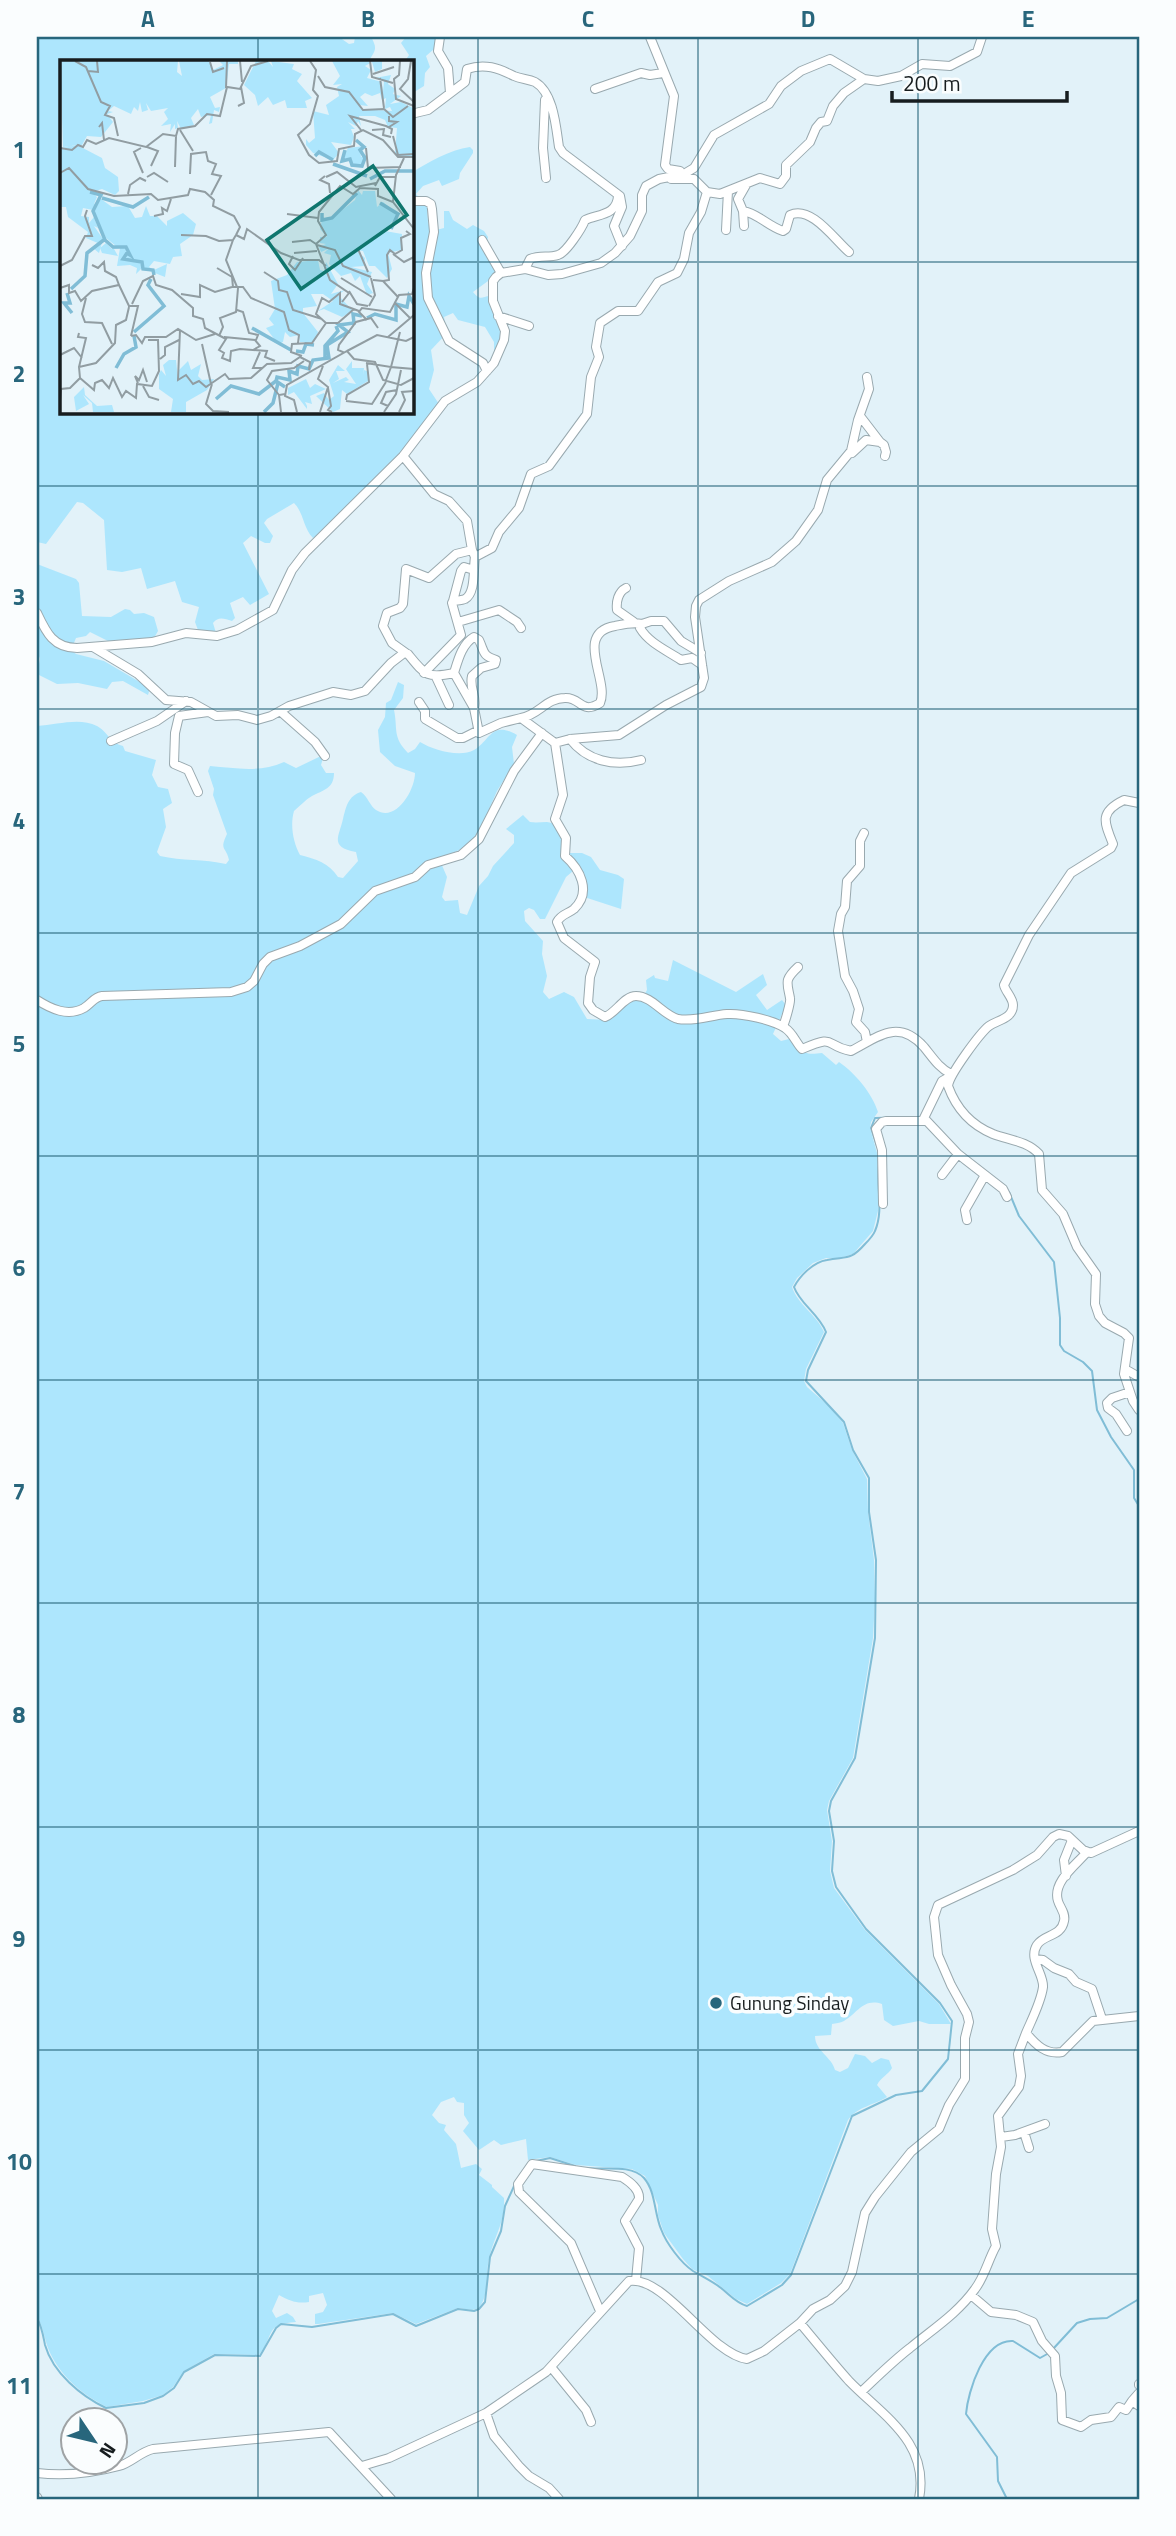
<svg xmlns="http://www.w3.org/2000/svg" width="1176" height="2536" viewBox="0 0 1176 2536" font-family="'Titillium Web',sans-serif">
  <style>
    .green { fill: #ade6fd }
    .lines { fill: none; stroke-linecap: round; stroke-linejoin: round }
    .stream { stroke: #80bdd6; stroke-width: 2 }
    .minor-casing { stroke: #99a9af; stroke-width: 10 }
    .minor { stroke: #fff; stroke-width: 8 }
    .grid { fill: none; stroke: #28667c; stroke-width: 2; stroke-opacity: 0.55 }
    .poi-dot { fill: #28667c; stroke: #fafdfe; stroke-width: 2.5 }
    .labels { text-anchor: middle; stroke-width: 7; stroke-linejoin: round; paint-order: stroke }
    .poi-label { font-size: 19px; fill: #171d1f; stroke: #fafdfe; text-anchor: start }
    .inset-river { fill: none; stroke: #80bdd6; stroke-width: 3.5 }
    .inset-road { fill: none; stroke: #919da2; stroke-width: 2 }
    .view { fill: #0f766e; fill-opacity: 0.15; stroke: #0f766e; stroke-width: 3.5 }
    .inset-edge { fill: none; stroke: #171d1f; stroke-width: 3.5 }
    .neatline { fill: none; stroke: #28667c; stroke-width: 2.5 }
    .grid-label { font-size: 23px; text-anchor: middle; font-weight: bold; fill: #28667c }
  </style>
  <rect width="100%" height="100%" fill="#e2f2f9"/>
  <path class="green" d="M37,37H339L349,44L354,43L355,37H371C378,49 375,50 369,61H61V411H411V173C429,162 449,150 470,147L473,150V153L460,173L459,179L442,186L439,180L423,186L416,194L427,207L428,223L432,231L444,228V211H449L453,220L467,229L473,225L484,231L488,237L487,242L499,273L473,292C481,302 482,296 490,296C500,322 508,328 494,355V342L485,327L458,320L453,313L444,317L447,333L431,350L434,370L429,389L439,404L410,444L321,534L313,538C303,528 304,513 294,503L267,519L264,523L273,536L270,543H265L251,536L243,543L269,594L250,605L243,597L230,603L235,618L232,621C224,619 219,616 213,623L216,633L198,630L195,622L199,607L182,602L175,581L147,589L141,568L122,572L107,570L104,520L83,503L77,502L74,506L46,544L37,542Z
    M406,37H436L434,49L426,56L430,67L425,73L424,86L411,94V61H405L409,55L401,43Z
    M37,564L76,579L79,583L82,616L111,617L125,609L130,610L134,614L144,613L154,617L158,631L154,638L114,644L90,632L86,636L76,638L71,650L76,654L104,661L150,688L148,695L123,681L112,682L107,689L78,683L57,684L37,674L40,659L37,650Z
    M398,682L404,685L403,698L394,710C398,729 392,737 408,753L415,749L420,742C433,750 460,758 474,750C490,741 491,720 517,735L512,747L514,764L497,791L477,837L472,844L442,858L441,863L447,877L442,897L445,901L458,900L460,913L467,915L479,886L488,876L493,866L514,843V835L506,829L523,815L530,822C536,823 541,822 547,822C562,823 564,842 567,853H582L591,857L600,870L618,875L624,879L621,909L578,895V884L573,871L566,877L545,919H540L534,910L529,908L524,911L525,921L543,941L542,954L547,976L543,992L549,999L564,992L574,997L587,1019L609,1020L631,1000L642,999L647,990L646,980L654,975L655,978L668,981L673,960L736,992L763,974L767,985L756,995L767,1010L782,1000L786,1005L773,1034L781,1041L789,1039C805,1049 798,1056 822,1053L836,1065L839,1062C855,1073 872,1093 878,1112L871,1122L870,1128L879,1160L878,1211L873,1231L853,1254L840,1258H826L813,1263L797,1278L792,1287C798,1305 817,1315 824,1332L806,1369L804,1381L807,1387L830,1407L843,1423L852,1450L867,1479L868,1512L874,1560L875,1599L873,1638L853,1758L829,1801L827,1810L832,1841L830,1871L834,1888L865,1930L939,2004L951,2024H929L919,2021L893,2026L884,2020L882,2004C863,1998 858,2013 844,2021C840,2023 836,2023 832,2024L831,2035L815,2036C815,2051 832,2057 835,2070L840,2072L848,2068L855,2054L865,2056L872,2063L881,2058L889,2060L892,2068C888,2075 881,2077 877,2085L887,2097C874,2105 857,2107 848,2120L790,2274L781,2283L747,2304L736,2299L708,2276L692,2269L683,2259L664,2233L658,2215V2205L645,2176L632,2169L576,2165L550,2157L528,2160L526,2139L501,2145L494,2140L479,2150L463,2131L469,2123L464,2115V2103L457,2102L454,2097L441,2102L432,2115L439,2123L446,2125L444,2130L456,2144L461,2168L476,2164L482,2169L479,2175L492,2185V2187L504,2198C505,2224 494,2236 489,2259C485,2276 490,2293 479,2308L472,2310L458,2308L416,2324L393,2313L318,2324H315V2314L323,2312L327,2305L323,2293L309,2296V2302C297,2304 290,2301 279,2295L272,2311L276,2318L287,2313L293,2317L296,2322C264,2324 275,2335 259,2355L214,2354L184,2371L173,2387L163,2395L143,2401L107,2407C82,2395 58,2374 48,2348C44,2337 43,2327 37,2316V726C57,725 79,717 97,726C108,732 110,743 123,746L125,751L156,760L152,775L158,787L168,789L172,803L163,809L166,827L157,852L160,856C182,861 204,859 226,864L229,860C226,846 219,851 227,834L213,795L214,789L208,771L210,766C236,768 259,773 284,762L296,768L321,756L323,758L321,765L326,773H334C334,789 323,790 312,796C305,800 300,806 294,811C290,825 293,842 300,855C316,859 329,863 338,877L343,878L358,861L356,852C329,847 339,837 343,819C346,807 348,796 361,792C368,797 370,806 376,810C396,823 415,790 415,773L395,766L380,752L378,730L385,717L386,703L391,700Z"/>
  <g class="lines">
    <path class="stream" d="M877,1146L871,1128L875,1118L913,1117
      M1009,1192L1019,1216L1054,1262L1060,1318V1345L1064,1351L1083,1362L1092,1371L1097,1410L1111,1437L1134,1470V1498L1139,1506
      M536,2161L550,2158L575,2166
      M587,2168C604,2170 631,2164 644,2178C656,2192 654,2213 661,2229C666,2243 681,2263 693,2271C703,2277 712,2281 721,2288C730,2295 736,2303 747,2306L782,2285L791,2275L852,2116L896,2095L922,2091L948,2059L952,2021L940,2003L866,1929L836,1887L832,1871L834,1841L829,1811L831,1801L855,1758L875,1638L876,1560L869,1512V1478L853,1450L844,1422L806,1381L808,1370L826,1332C819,1314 800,1304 794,1287C800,1276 813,1262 827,1260C847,1256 850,1261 865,1244C869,1240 873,1236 875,1231C884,1210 876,1187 879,1165
      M37,2318C42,2327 43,2335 45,2345C53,2373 81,2396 106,2408L144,2403L163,2396L174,2388L184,2372L215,2355L260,2356L276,2328L281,2324L312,2327L393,2314L416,2326L458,2309L474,2311L479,2309L485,2302L490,2257L501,2231L505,2206L515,2184
      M1053,2349L1077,2323L1090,2319L1107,2318L1139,2299
      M1007,2499L998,2481L997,2457L966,2414C968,2391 984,2339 1013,2341L1040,2358L1049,2353"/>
    <g class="minor-casing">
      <path id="minor" d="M440,37L438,51L448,68L450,93
        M650,37L674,96L665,165L668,169L680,171
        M595,89L641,73L650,75L663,73
        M545,100L543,148L546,178
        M411,114L428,110L465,82L467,69C485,63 498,68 514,76C521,79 528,79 535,82C554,93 556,128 559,147L563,153L620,196L622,207L614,226L622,246
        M746,185L738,199L743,211C757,213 768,226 783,231L786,229L790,215C811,205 834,239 849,252
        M707,192L720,194L760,178L780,184L786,176V165L810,142L816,128L821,122L827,121L833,106L844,93L864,79
        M411,201H426L431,204L432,209L434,232L426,273L428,298L449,341L483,363L487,371
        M743,211L744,226
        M726,230L728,191
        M482,240L501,273
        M525,269L530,259C540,255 549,258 558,255C566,253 582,228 585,220C599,214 617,215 618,196
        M498,316L529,326
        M860,416L880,442
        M852,453L866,440L880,442L884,445L886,452L885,456
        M403,456L434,494L449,501L467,521L472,550
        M626,588C618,592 616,602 617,610L634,622
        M453,601L461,571L464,567L474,570
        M37,613C46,632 53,648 77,648L152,642L186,633L217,636L237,630L273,610L292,570L305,553L403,456L445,401L477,382L494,363L504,340L505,331L493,301V281L496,277L501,273L525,269L548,275L562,274L601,263L615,253L630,236L642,211V195L646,186L659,179L684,174L694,168L714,135L769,104L781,86L801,71L830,59L864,79L878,81L901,76L922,64L950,66L977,52L982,37
        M458,622L499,610L517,622L521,628
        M642,624L651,621H664L681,641L701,653
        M93,647L138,674L166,700L191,702L216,716L238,715L257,720L271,716L289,706L333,692L351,695L365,691L391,663L404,653L408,654C425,675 427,679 454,673L474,708L479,733L501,723L521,718L555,743L563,795L555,819L566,838L565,856C580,869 592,892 574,909C568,914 561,914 557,922L564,938L595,962L590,977L588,1003L593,1010L605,1017C616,1013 624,996 636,996C652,996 663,1015 678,1019C695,1022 711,1015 727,1014C742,1013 773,1020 785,1028C793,1033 796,1043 802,1049C838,1034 822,1045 851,1051C878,1037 898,1018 924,1047C933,1058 939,1068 951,1074
        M406,653L392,643L383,626L387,613L400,608L403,604L406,569L429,578L456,554L472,550L475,557
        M424,673L461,635L452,603L453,601C455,601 464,600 465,599C476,593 473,568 475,557L492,548L499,532L519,508L531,474L549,466L587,414L591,377L599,357L596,347L600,323L618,311H638L658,282L677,273L684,259L689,233L701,212L707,192L694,179H671
        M454,673C458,660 462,644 474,637L479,640C485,653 482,655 496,660L495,664L481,668L472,676C469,688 477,696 474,708
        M436,677L449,705
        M419,702L425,711V719L457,738H463L477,731
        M280,711L315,742L325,756
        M521,718C539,715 546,698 565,698C581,697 581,715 600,703C610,681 573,633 615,626C625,624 633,622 642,624L640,628C649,643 666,650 681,660L692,658L702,665
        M570,739C587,761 614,767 641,760
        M111,741L157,721L186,701
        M555,743L570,739L619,735L666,705L701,687L704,678L695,617L696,606L699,600L729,581L772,562L796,541L818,510L827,480L851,451L858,420L869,389L867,377
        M198,792L188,770L174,764L175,733L179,716L208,712
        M1139,803L1124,800C1099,812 1104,822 1113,844L1111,848L1071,873L1029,935L1004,985C1005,991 1013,998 1013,1005C1013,1019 997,1020 989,1026C980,1033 949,1075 948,1086C956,1108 971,1125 993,1134C1009,1140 1027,1141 1039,1154L1042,1190L1063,1214L1077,1247L1096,1274L1095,1304L1099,1316L1105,1323L1124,1333L1129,1338L1124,1374L1133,1401L1139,1410
        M864,833L860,841V866L847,881L845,907L841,914L838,931L845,976L853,991L859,1009L856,1022L865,1032L867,1042
        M37,1000C51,1009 68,1017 84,1008C92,1003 94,997 102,996L231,992L247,987L254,981L263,964L270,957L300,946L341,924L375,891L415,877L428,865L461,855L479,839L514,771L542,733
        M783,1026C785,1022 791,1002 790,998C787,982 784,980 798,967
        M949,1077L942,1081L924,1118L958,1154L1003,1189L1007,1197
        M942,1175L958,1154
        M883,1204L882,1150L876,1129L882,1122L886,1121H925
        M967,1220L965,1210L985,1175
        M1125,1369L1139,1377
        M1127,1431L1116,1414L1108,1408L1107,1403L1112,1398L1130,1392
        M1066,1876L1064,1860L1072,1840
        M1035,1959L1043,1960L1054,1968L1069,1974L1076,1982L1092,1989L1102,2019
        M1026,2033C1032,2019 1041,2002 1043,1987C1044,1974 1028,1959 1037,1945C1044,1934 1061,1937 1064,1921C1066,1913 1060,1908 1058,1901C1052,1882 1076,1865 1087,1852
        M1024,2132L1029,2148
        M1001,2137L1015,2135L1045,2124
        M971,2295L991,2312L1016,2315L1033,2322L1042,2341L1055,2356L1056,2376L1061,2393L1062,2420L1081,2427L1091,2420L1111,2417L1119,2407L1126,2410L1132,2401
        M600,2311L571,2243L519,2192L518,2184L532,2164L622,2177C630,2182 640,2189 639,2199L625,2221L639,2248L636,2280
        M800,2323C816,2342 832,2362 849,2381C883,2416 930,2442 919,2499
        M551,2367L586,2410L591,2422
        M1139,2384V2385
        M861,2392C877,2377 893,2361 910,2348C933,2329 958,2313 975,2289C985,2276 988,2260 996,2246L992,2229L996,2174L1001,2147L998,2116L1019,2087L1021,2076L1018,2054L1026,2033C1036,2045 1046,2055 1062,2052L1093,2021L1139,2016
        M1139,2393L1132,2401L1139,2406
        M486,2413L494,2436L519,2466L529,2476L549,2488L559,2499
        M362,2466L389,2458L486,2413L546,2372L629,2281C665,2275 710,2354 747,2359L764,2351L800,2323L813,2309L830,2300L845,2286L852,2272L865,2213L875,2197L911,2152L939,2129L949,2105L965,2079V2038L969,2022L967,2014L951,1985L938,1955L934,1917L938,1905L1013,1870L1037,1855L1053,1837L1059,1834L1068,1836L1083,1850L1091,1853L1139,1831
        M37,2473C63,2476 93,2473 119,2466C131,2463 140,2452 153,2449L329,2432L391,2499
        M37,2497L38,2499"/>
    </g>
    <use href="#minor" class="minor"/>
  </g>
  <path class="grid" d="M258,37V61M478,37V2499M698,37V2499M918,37V2499M37,262H61M411,262H1139M258,411V2499M37,486H1139M37,709H1139M37,933H1139M37,1156H1139M37,1380H1139M37,1603H1139M37,1827H1139M37,2050H1139M37,2274H1139"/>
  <circle class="poi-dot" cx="716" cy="2003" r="7"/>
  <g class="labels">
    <g class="poi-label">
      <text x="730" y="2010">Gunung Sinday</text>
    </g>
  </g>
  <g transform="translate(60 60)">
    <rect width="354" height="354" fill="#e2f2f9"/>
    <path d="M0,1H118L117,12L122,16L119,1H149L153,10L163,5L159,1H178V4H169L166,28L150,37L155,48L160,47L159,52L154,50L152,63L149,64L151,55L141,57L138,49L131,58L134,65L121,69L117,61L118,68L115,69V64L110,72L111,64L101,66L108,59L104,52L108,48L91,51L86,43L88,50L82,52L80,42L78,51L74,47L71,54L54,46L48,51L53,52L47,54L53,62L41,77L27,76L22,85L3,87ZM196,1H208L213,7L211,1L234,4L232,9L242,14L237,21L252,38L245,41L247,48H227L225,40L213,45L208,37L198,46L195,35L184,25ZM272,1H322V9L315,12L312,2L305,6L311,10L307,18L322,22L323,32L324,21L315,18L331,15L328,24L335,29L333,34L341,36L330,44L341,42L353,48V96L342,98L335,93L337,68L328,67L325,60L315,56H299L301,66L298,61L296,66L288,62L295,69H291L294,77L291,85L271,82L279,93L273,100L253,93L246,85V79L249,83L255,78L253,51L269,55L266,45L279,36L277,27L282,24L273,25L280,16ZM305,33L312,36L320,33L322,40L326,38L325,49L330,47L332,51L301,49L299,45L308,46L300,37ZM17,85L42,98L45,108L58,117L59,131L55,135L42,129L32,132L37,137L34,144L41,139L52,147L68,146L75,158L82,157L86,146L90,156H97L107,166V161L123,153L136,164L133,175L120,184L122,196L113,197L110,204L94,201L89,207L94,210L107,204L105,217L82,208L76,214L77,208L70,205L57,206L60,188L54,189L58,196L42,193L40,188L46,183L52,189L56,186L46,178L33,150L23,148L21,156L29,157V163L34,157L38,168L34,166L43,179L39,193L33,188L40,184L26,178L28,172L8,157L6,147H0V88ZM304,86L300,90L301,97L306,95L303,107H291L289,100L280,102L288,88ZM298,130L302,135L303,131H315L317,147L323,142L338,154L325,171L342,174L341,190L328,193L332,209L327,218L315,206H309L303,191L296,190L305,198L304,206L291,207L312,212L307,224L313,233L307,235L300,216L295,221L291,213L281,216L269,204L271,195L264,193L268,189L261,192L259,187L266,184L260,183V177H267L260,169L262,160L272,158L295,140ZM258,200L260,210L264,211L266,202L278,224L271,234L285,230L278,235L293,251L282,257L264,249L258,251L273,241L263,234H251L257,246L243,248V253L258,272L254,282H240L239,275L230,277L225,272L223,282L218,284L206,268L214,265L209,259L215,249L211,221L227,215L237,202ZM109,300H116L118,320L119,310L128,301L131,310L141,304L138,316L142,320L154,319L147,330L126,342V352H111L113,339L99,329V314L101,310L106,316L103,305ZM292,301V308H304L303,316L304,310L309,312L308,321L287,334L282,330L280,349L273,352L256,336L264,333L269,340L274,336L269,320L278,305L285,311H276L279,319L273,323L286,317L289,320L284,322L296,324L286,309ZM246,319L250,328L255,324L266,329L250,336L252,344L245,342L247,346V349L234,332L228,335V328ZM24,327L25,335L37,346L52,345L54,352H33L32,343L23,335L29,344L16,351L14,337Z" fill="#ade6fd" fill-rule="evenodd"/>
    <path class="inset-river" d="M285,90L282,101L290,99L292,105L302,106L305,98L300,90L304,87L296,80M255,96L259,92L273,100M273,104L307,116M310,119L325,111H354M30,132L41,135L33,151L45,180L53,187H66L70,195L67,193L63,199L82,202L83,209L93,210L94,215M42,138L73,147L89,137M320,143L338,154L331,169M262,153V160L272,158L297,133M11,229L25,216L27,193L45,179M7,233L10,243H4L12,253M307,258L315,254L336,260V244L347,247L349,236L354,244M192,268L231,290M74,272L104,246L88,225L91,219M236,291L243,292L246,284L254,285M265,299V286L278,271L276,266M56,308L64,294L76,287L74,276M225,327L216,321L217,317L230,320L229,311L237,314L238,306L249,309L253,300L269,298L267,285L288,272L279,265L294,263L293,254L302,256M156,339L171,326L199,334L216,321M204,352L213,343L218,323"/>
    <path class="inset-road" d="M15,1L26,7L41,42L50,46L45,55L54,58L58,76M180,1L182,22M250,1L256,10L253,30L258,36L250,64L238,75L249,95L259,103L277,101L279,89L294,86L295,74L303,70L323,80L338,97H354M310,1L312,17L333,23M340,1L339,15L334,19L336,39L354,46M351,1L348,19L340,29L354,42M150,2L153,12L164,8M28,11L38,12L37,1M313,14L334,7M258,16L265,27L289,32L303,50L324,49L333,57L348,46M320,18L324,48M166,28L167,1M178,46L184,43L181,27M39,67L42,63L44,80M329,67L337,62L329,61V56M120,70L133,91M301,70L290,56L326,66L332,69L331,74M312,70L324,69L323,75L331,77M333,76L338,95L354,94M87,87L98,91L91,106M0,88L12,90L18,85L23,87L27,80L36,84L49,78L86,87L103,74L116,76L118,69L135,66L147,54L160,56L167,27L180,29L191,6L208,1M81,88L74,92L83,113M306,88L308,108L341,107M115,107L116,76M0,113L9,108L28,129L54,136L91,134L98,140L128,135L130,129L145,132L154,140L153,146L174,156L180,167L176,175M130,114L131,94L146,92L148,101L156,104L152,114L161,116L151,135M265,116L260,120L269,124L270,133M87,117L94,113L108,122M266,117L277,112L296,127L316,123M315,126L320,117H336M68,134L70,125L80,118L86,121M333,142L336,115L344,98M227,154L258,158M94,156L103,154L102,148L107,151L111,139M121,175L146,176L159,181L173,180L176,175M176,175L184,179L187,169L221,193L239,200H259L266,206M173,180L166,200L177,227M232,182L250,180L256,184M256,184L266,175L258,161L259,152L280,126L293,134L300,128L318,129V136L333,142L354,169M256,184L270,220L289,233L282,242M257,185L275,190L283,206L311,217M298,189L308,212M234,193L257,191M333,194L344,202L354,197M233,196L229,204L235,210L243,198M32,205L38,208L44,202L45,211L56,217L59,225M0,206L12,200L25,176H32L25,156L27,150M157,208L172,217L173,227H183L191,238L224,252L229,270L239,275L238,283M204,212L218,221L219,230L227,232L233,250L262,259M281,218L312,237M313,220L323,221L338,237M323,221L329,220L327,195L330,190L335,194L342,190L341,178L350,174L346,171M0,228L9,225V233L15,231L21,241L32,231L59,225L69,246H78L71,276M289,231L297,244L308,246M121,234L140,237V225L155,232L172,227M26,238L22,254L25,262L42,263L52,284M335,243L350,258M72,244L83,221L93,216L96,225L112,230L133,248V256L143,259L145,268L166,279L159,290L164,293L162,298L170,301L171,291L180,289L207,291L205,297L215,301M309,246L315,235L311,218M177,250L183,252L189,273L198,275L196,280M307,260L299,252L302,248L330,252L339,235L352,234L354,228M278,263H266L256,254L262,238L269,242L280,233V244L299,251M278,263L294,249M120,270L118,320L126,315L133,324L139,321L146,327L165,314L169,319L191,318L207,304L231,303L240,297L250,302L249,310M340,272L331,307L354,309M19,273L18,277L26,278L19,307M71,276L76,275L82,283L85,277H106L118,269L136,280L155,274M159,276L163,267L160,258L176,252L178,228M164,277L195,280L200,286L193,290M328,277L354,255M142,284L151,324M287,291L317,275L346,281L354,277M200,292L193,308H202M285,293L278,290L279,285L296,262L311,258L318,268M0,295L14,288L22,298M242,296L231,292L232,284L252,283L266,263M100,299L105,295V287L119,280M306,303L331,307L326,320M20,318L34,330L35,323L42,320L49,328L53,318L62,337L66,331L76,338L77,324L92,326L99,311L98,280H88M78,323L75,316L79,320L83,310L87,322M152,324L146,344L153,351L169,352M83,326L89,337L99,340M268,328L271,346L268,350L272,352M219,335L207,320L212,311L234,308L244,301M286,340L287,335L309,322L307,304M0,341L1,329L10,328L20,318L19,307L36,303L55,283L56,265L66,260L69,247M286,341L312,344L326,322M328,346L321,343L326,332L337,330M221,352L219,335L225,334M237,352L234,340L225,336L227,325L287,291L294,299L315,302L323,320L341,325L354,318M260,352L268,327L258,319L263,306M324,352L336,334L341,310M339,352L345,340L342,332L354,331"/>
    <path class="view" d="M313,106L347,155L241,229L207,180Z"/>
    <rect width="354" height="354" class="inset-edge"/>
  </g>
  <rect width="1176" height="2536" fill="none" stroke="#fafdfe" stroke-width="77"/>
  <g transform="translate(94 2441) rotate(125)"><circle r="33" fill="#fafdfe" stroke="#9fa3a5" stroke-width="2"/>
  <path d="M0-5L12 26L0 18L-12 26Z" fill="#28667c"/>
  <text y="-10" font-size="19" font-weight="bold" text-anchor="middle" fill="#171d1f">N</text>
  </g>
  <path d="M892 91v10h175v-10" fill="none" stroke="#171d1f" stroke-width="3.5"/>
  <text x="903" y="91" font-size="21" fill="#171d1f" stroke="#fafdfe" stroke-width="5" paint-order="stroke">200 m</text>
  <rect x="38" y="38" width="1100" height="2460" class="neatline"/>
  <g class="grid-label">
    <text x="148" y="27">A</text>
    <text x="368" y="27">B</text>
    <text x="588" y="27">C</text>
    <text x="808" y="27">D</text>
    <text x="1028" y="27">E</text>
    <text x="19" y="158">1</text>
    <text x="19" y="382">2</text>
    <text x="19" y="605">3</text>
    <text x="19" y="829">4</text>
    <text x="19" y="1052">5</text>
    <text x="19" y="1276">6</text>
    <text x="19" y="1500">7</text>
    <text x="19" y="1723">8</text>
    <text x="19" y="1947">9</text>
    <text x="19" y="2170">10</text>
    <text x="19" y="2394">11</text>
  </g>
</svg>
